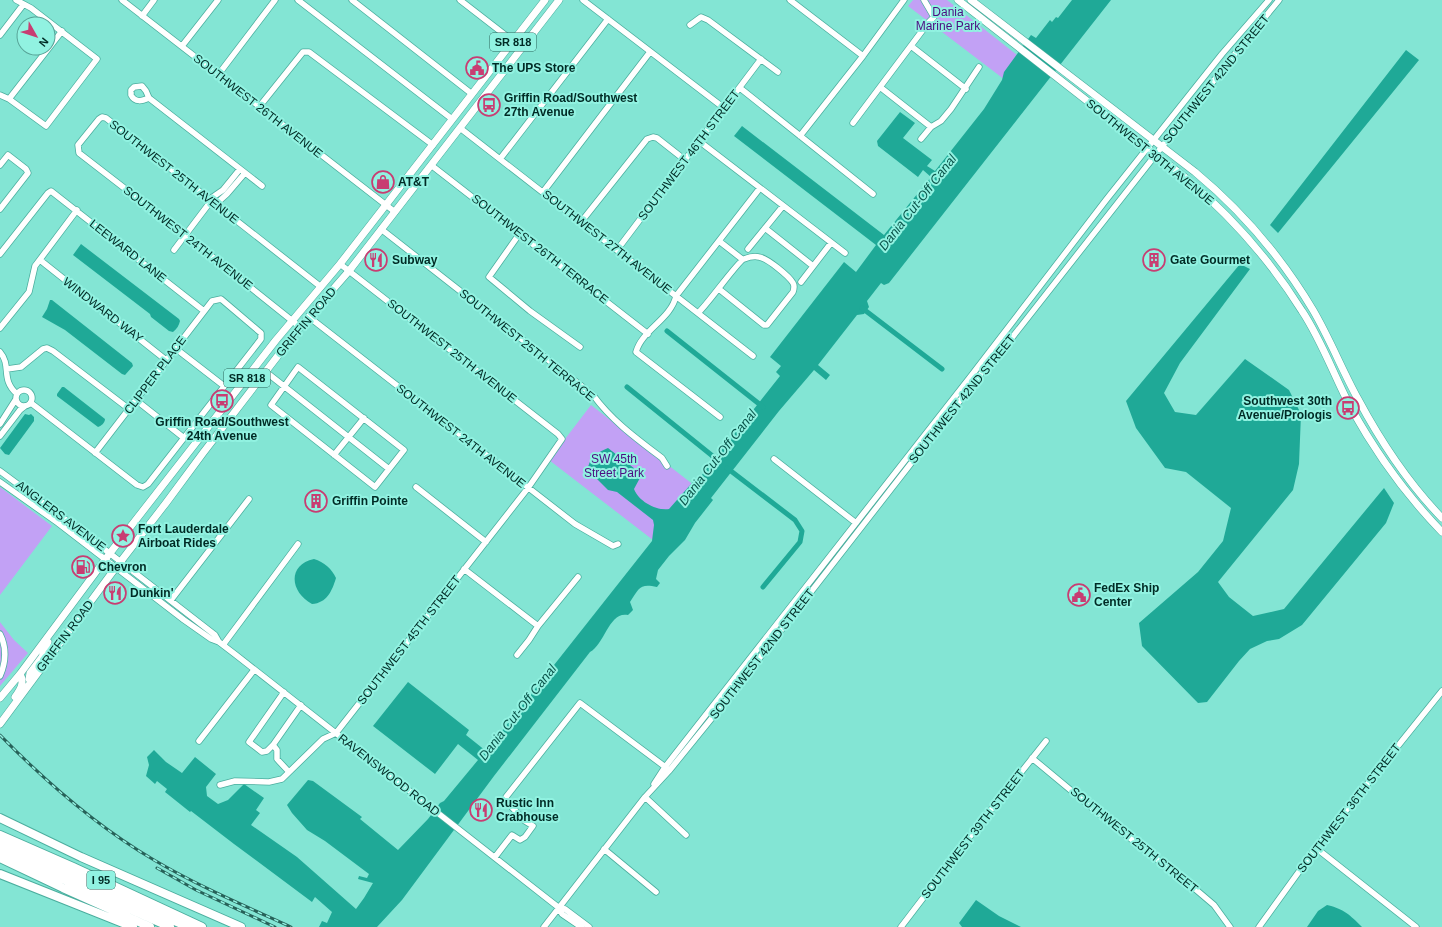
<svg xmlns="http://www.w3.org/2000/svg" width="1442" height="927" viewBox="0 0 1442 927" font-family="Arial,sans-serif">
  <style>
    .green { fill: #c2a1f5 }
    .water { fill: #1fa997 }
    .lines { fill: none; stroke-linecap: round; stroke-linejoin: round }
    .canal { stroke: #1fa997; stroke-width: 5 }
    .minor-casing { stroke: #4bae9e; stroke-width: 7 }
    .major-casing { stroke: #4bae9e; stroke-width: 8 }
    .highway-casing { stroke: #4bae9e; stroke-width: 10 }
    .minor { stroke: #fff; stroke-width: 5.5 }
    .major { stroke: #fff; stroke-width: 7 }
    .highway { stroke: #fff; stroke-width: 8 }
    .rail-casing { stroke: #276259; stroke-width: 3 }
    .rail { stroke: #91f2e1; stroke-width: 1.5; stroke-dasharray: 4.5; stroke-linecap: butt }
    .labels { text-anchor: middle; stroke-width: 4; stroke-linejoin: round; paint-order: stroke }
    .shield { fill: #91f2e1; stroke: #2c675d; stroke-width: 1 }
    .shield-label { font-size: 11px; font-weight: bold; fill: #002b25 }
    .park-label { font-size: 12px; fill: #4c0d81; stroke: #91f2e1 }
    .poi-label { font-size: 12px; font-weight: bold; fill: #002b25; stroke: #91f2e1; text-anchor: start }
    .street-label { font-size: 12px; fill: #002b25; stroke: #91f2e1 }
    .water-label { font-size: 13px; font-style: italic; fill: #0b544b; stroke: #91f2e1 }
  </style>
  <rect width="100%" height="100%" fill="#83e5d4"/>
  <path class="green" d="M913,0H947L1026,62L1009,83L908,6Z
    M591,405L695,486L653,540L549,460Z
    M0,487L52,526L0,595Z
    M0,622L14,640L28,653L0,686Z"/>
  <path class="water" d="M1072,0H1111L889,283L884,285L881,283L867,301L869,307L864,314L857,315L818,365L830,375L826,380L814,370L779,411L711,498L713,500L695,523L685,540L669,556L658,570L656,579L660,583L657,587C640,583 639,588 630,602L633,610L628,615C609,611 605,644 590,652L494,776L402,900L377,927H319L322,921L327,923L332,912L315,897L312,902L234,844L191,811L190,812L165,792L167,789L157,781L155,784L146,776L149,765L147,757L154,750L166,762L182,773L195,757L216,774L206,787L207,796L218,804L228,800L244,784L264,798L256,810L260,813L251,825L297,857L356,909L364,898L373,883L358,879L359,876L367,878L369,874L325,841L307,830L292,813L287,805L308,780L313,781L362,817L360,819L398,850L428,819L440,803L444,801L478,760L458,744L435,774L373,726L408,682L469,730L466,735L486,751L652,541L654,525L653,520L617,492L608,490L590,472L588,467C591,456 599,452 608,448L639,472L641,476L634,489C639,502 657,511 669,509L699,475H702L708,466L720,452L780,376L776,372L781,366L770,357L844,262L856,272L876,245L734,136L742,126L884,235L931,177L923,170L918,177L878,146L877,141L900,112L915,123L903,138L932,160L927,166L935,171L984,109L1002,80L1004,72L1031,35L1036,38L1050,20L1052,22L1056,17L1058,18Z
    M1406,50L1419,60L1278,233L1270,225Z
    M81,244L179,319L180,321C179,325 177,329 173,332L169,331L151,317L150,314L73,255Z
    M1240,264L1250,269L1180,363L1164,393L1175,412L1196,415L1245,359L1289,390L1301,414L1299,464L1293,490L1218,582L1229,597L1253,616L1284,609L1384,488L1394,503L1386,523L1302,625L1279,639L1267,641L1250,649L1239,661L1207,702L1198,703L1142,646L1139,623L1198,572L1223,541L1231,508L1186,472L1165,468L1136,428L1126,401Z
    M50,300H52L132,363L133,366L125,375L122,374L65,330L42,317L47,309Z
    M62,387H64L105,419C105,423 101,426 98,427L57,396V394Z
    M25,414L29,415L31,414L34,417V421L9,455L5,454L0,448Z
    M314,559C324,562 332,569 336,578C332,591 327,603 312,604C290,592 287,565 314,559Z
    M976,900L999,916L1021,927H962L959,923Z
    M1327,905C1344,909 1350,915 1362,927H1307L1318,911Z"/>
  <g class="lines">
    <path class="canal" d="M862,308L942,369
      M667,331L763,407
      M627,387L720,462
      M727,468L795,520L802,531L800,542L763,587"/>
    <g class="minor-casing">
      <path id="minor" d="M122,0L395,212
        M298,0L452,119
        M352,0L472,94
        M460,0L522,48
        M583,0L724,108
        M790,0L863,56
        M142,16L154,0
        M690,25L701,17L708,20L778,72
        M0,35L23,5
        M182,46L218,0
        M911,46L966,89
        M218,75L275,0
        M880,87L931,127
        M740,88L873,194
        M0,95L9,99L46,126L97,59L31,8L16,0
        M149,98C142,101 135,103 131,95V90L134,87L142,86L146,91L149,98L262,186
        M9,99L62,31
        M259,107L303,52H309L433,145
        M853,123L928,23L934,17L924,0
        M460,128L753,356
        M800,136L863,56L904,0
        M921,139L931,127L941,121L951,109L979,67
        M699,141L845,253
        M500,159L608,19
        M0,165L8,155L26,169L28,173L0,209
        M431,165L648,334
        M543,192L650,52
        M210,199L223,190L240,169
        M216,204L227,194L245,173
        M581,222L647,139L653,137L657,138L685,160
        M765,228L813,266
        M381,229L593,395C612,421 637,439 662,458L667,466
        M520,233L489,277L530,311L580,347
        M719,241L742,259
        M748,249L783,206
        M174,250L211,201
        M617,250L761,59
        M0,254L48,193L51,191L204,311
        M40,260L166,360
        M801,282L831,243
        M698,313C708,304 738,261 744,259C749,257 754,256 759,257C767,258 789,276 793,283C795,286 794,289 793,292L767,325H764L719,289
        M309,317L575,524L613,546L618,544
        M300,327L185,235L79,153L78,145L99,119L102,117L106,118L321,287
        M0,328L29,292L35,266L77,210
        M175,348L224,386
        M0,352C12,366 0,379 17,394
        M298,367L404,450L375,487L271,405Z
        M7,369L21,367L43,349L47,348L53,351L129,409
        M266,372L389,469
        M16 398a8 8 0 1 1 16 0a8 8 0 1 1-16 0Z
        M136,400L184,438
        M31,403L137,485L143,487L148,484L261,339V333L221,299L212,301L95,453
        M720,417L636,352C642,330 671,319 676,296L760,188
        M0,424L16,399
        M0,436L20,410L25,406
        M334,455L364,418
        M774,459L856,523
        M0,471L81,531L215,635L219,642L236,655L558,907L562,914L581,927
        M0,482L58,523L184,620L211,639L219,642
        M416,487L486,542
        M464,569L538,626
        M171,600L249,499
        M0,634C7,648 6,662 0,676
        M223,645L298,544
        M517,655L529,640L538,626L578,577
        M284,692L249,742L262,752L267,751L273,745L277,750V759L289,772
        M199,741L254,670
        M273,745L301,705
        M1032,758L1103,817L1194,888L1214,905L1230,927
        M654,784L665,767L971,376L1106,200L1222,54L1269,0
        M220,785L235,781L269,782L282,779L323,739L336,733L528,488L562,439L558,434L340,264
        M645,797L686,835
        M1316,848L1416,927
        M604,849L656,892
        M495,857L512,835L520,840L525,837L533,826L525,821L506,801V797L580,703L668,769
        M558,907L565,909L589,927
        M544,927L645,797L669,771L733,692L979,376L1000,353L1230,60L1279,0
        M901,927L975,830L1046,741
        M1259,927L1316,848L1442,691"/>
    </g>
    <g class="major-casing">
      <path id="major" d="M958,0L1187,179C1232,217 1270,260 1302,311C1322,341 1334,376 1351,408C1376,453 1406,495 1442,532
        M971,0L1195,172C1242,211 1282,258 1313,310C1330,339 1342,370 1358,399C1381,442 1408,483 1442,518
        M31,682L29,679L30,673L42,657L48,642
        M15,697C20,690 25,683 20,674
        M0,698L20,674L110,553L276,340L340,264L545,0
        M0,724L111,574L166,503L203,453L300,327L349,271L559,0"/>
    </g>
    <g class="highway-casing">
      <path id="highway" d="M0,818L81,857L241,927
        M0,835L73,867L202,927
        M0,843L188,927
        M0,851L170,927
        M0,858L63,888L150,927
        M0,874L133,927"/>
    </g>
    <use href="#minor" class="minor"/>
    <use href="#major" class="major"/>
    <use href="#highway" class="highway"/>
    <g class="rail-casing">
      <path id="rail" d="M0,735C47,783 96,826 154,860C198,886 245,906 291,927
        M157,868L196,890L275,927"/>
    </g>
    <use href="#rail" class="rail"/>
  </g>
  <defs>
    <g id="civic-ring" transform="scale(1.15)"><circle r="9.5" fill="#91f2e1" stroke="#c83d72" stroke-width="1.5"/><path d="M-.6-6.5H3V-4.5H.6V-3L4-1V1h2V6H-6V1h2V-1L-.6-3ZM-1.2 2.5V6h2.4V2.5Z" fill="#c83d72"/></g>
    <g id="bus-ring" transform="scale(1.15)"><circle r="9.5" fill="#91f2e1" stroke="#c83d72" stroke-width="1.5"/><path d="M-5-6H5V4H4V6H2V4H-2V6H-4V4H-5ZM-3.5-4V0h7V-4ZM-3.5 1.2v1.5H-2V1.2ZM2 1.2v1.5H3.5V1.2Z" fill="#c83d72"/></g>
    <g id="shop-ring" transform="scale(1.15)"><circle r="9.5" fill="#91f2e1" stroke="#c83d72" stroke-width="1.5"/><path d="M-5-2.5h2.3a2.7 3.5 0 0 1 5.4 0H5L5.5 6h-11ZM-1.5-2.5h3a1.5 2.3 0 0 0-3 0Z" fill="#c83d72"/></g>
    <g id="restaurant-ring" transform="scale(1.15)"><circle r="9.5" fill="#91f2e1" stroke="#c83d72" stroke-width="1.5"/><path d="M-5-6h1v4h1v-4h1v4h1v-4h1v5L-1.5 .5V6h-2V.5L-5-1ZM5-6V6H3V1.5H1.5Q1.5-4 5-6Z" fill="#c83d72"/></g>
    <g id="building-ring" transform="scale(1.15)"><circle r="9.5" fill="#91f2e1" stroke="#c83d72" stroke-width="1.5"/><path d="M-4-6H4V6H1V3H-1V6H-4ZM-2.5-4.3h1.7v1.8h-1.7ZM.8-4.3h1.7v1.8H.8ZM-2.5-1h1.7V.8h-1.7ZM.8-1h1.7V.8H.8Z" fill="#c83d72"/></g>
    <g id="sight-ring" transform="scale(1.15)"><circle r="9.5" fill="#91f2e1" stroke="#c83d72" stroke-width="1.5"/><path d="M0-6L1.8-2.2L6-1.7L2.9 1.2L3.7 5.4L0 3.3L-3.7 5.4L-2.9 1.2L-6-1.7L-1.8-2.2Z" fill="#c83d72"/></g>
    <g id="fuel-ring" transform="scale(1.15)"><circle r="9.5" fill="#91f2e1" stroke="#c83d72" stroke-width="1.5"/><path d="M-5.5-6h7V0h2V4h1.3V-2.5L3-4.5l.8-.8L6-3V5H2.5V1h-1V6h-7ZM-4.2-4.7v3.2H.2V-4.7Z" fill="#c83d72"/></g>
  </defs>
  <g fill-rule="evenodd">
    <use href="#civic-ring" x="477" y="68"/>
    <use href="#bus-ring" x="489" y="105"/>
    <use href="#shop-ring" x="383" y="182"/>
    <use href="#restaurant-ring" x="376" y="260"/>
    <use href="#building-ring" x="1154" y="260"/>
    <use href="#bus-ring" x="222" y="401"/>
    <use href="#bus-ring" x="1348" y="408"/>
    <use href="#building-ring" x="316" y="501"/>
    <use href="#sight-ring" x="123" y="536"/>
    <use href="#fuel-ring" x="83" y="567"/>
    <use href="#restaurant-ring" x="115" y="593"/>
    <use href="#civic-ring" x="1079" y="595"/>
    <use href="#restaurant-ring" x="481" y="810"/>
  </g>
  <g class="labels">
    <g class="shield">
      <rect x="490" y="33" width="46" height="18" rx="3"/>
      <rect x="224" y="369" width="46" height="18" rx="3"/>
      <rect x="87" y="871" width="28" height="18" rx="3"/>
    </g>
    <g class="shield-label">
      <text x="513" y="46">SR 818</text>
      <text x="247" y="382">SR 818</text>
      <text x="101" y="884">I 95</text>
    </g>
    <g class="park-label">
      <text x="948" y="16">Dania<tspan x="948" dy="14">Marine Park</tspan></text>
      <text x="614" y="463">SW 45th<tspan x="614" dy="14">Street Park</tspan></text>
    </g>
    <g class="poi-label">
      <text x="492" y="72">The UPS Store</text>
      <text x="504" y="102">Griffin Road/Southwest<tspan x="504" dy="14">27th Avenue</tspan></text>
      <text x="398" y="186">AT&amp;T</text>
      <text x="392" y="264">Subway</text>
      <text x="1170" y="264">Gate Gourmet</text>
      <text x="1332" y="405" text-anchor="end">Southwest 30th<tspan x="1332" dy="14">Avenue/Prologis</tspan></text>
      <text x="222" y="426" text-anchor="middle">Griffin Road/Southwest<tspan x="222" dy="14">24th Avenue</tspan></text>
      <text x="332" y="505">Griffin Pointe</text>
      <text x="138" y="533">Fort Lauderdale<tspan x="138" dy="14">Airboat Rides</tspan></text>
      <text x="98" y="571">Chevron</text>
      <text x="1094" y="592">FedEx Ship<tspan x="1094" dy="14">Center</tspan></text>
      <text x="130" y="597">Dunkin'</text>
      <text x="496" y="807">Rustic Inn<tspan x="496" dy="14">Crabhouse</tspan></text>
    </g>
    <g class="street-label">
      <text transform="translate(1216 79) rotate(-51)" y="4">SOUTHWEST 42ND STREET</text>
      <text transform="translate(258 106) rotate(38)" y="4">SOUTHWEST 26TH AVENUE</text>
      <text transform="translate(1150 152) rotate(39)" y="4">SOUTHWEST 30TH AVENUE</text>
      <text transform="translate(689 155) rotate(-53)" y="4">SOUTHWEST 46TH STREET</text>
      <text transform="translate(174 172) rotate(38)" y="4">SOUTHWEST 25TH AVENUE</text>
      <text transform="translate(188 238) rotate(38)" y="4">SOUTHWEST 24TH AVENUE</text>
      <text transform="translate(607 242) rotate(38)" y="4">SOUTHWEST 27TH AVENUE</text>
      <text transform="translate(540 249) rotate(38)" y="4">SOUTHWEST 26TH TERRACE</text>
      <text transform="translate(128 251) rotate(38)" y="4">LEEWARD LANE</text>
      <text transform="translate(103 310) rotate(38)" y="4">WINDWARD WAY</text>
      <text transform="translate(306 322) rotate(-50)" y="4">GRIFFIN ROAD</text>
      <text transform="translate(527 345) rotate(39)" y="4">SOUTHWEST 25TH TERRACE</text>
      <text transform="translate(452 351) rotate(38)" y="4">SOUTHWEST 25TH AVENUE</text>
      <text transform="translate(155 375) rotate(-53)" y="4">CLIPPER PLACE</text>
      <text transform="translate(962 399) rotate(-51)" y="4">SOUTHWEST 42ND STREET</text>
      <text transform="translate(461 436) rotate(38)" y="4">SOUTHWEST 24TH AVENUE</text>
      <text transform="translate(61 516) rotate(37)" y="4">ANGLERS AVENUE</text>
      <text transform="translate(65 636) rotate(-53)" y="4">GRIFFIN ROAD</text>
      <text transform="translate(409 640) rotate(-52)" y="4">SOUTHWEST 45TH STREET</text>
      <text transform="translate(762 654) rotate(-52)" y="4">SOUTHWEST 42ND STREET</text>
      <text transform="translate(389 775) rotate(38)" y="4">RAVENSWOOD ROAD</text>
      <text transform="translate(1349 808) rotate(-52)" y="4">SOUTHWEST 36TH STREET</text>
      <text transform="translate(973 834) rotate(-52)" y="4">SOUTHWEST 39TH STREET</text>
      <text transform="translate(1134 840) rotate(39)" y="4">SOUTHWEST 25TH STREET</text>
    </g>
    <g class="water-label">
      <text transform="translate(917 202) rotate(-52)" y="5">Dania Cut-Off Canal</text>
      <text transform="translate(717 457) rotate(-52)" y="5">Dania Cut-Off Canal</text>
      <text transform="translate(517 712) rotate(-52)" y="5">Dania Cut-Off Canal</text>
    </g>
  </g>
  <g transform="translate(36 36) rotate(129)"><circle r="19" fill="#91f2e1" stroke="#57a296"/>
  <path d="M0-3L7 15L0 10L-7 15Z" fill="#c83d72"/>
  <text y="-6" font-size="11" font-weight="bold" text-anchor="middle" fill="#002b25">N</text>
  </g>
</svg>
